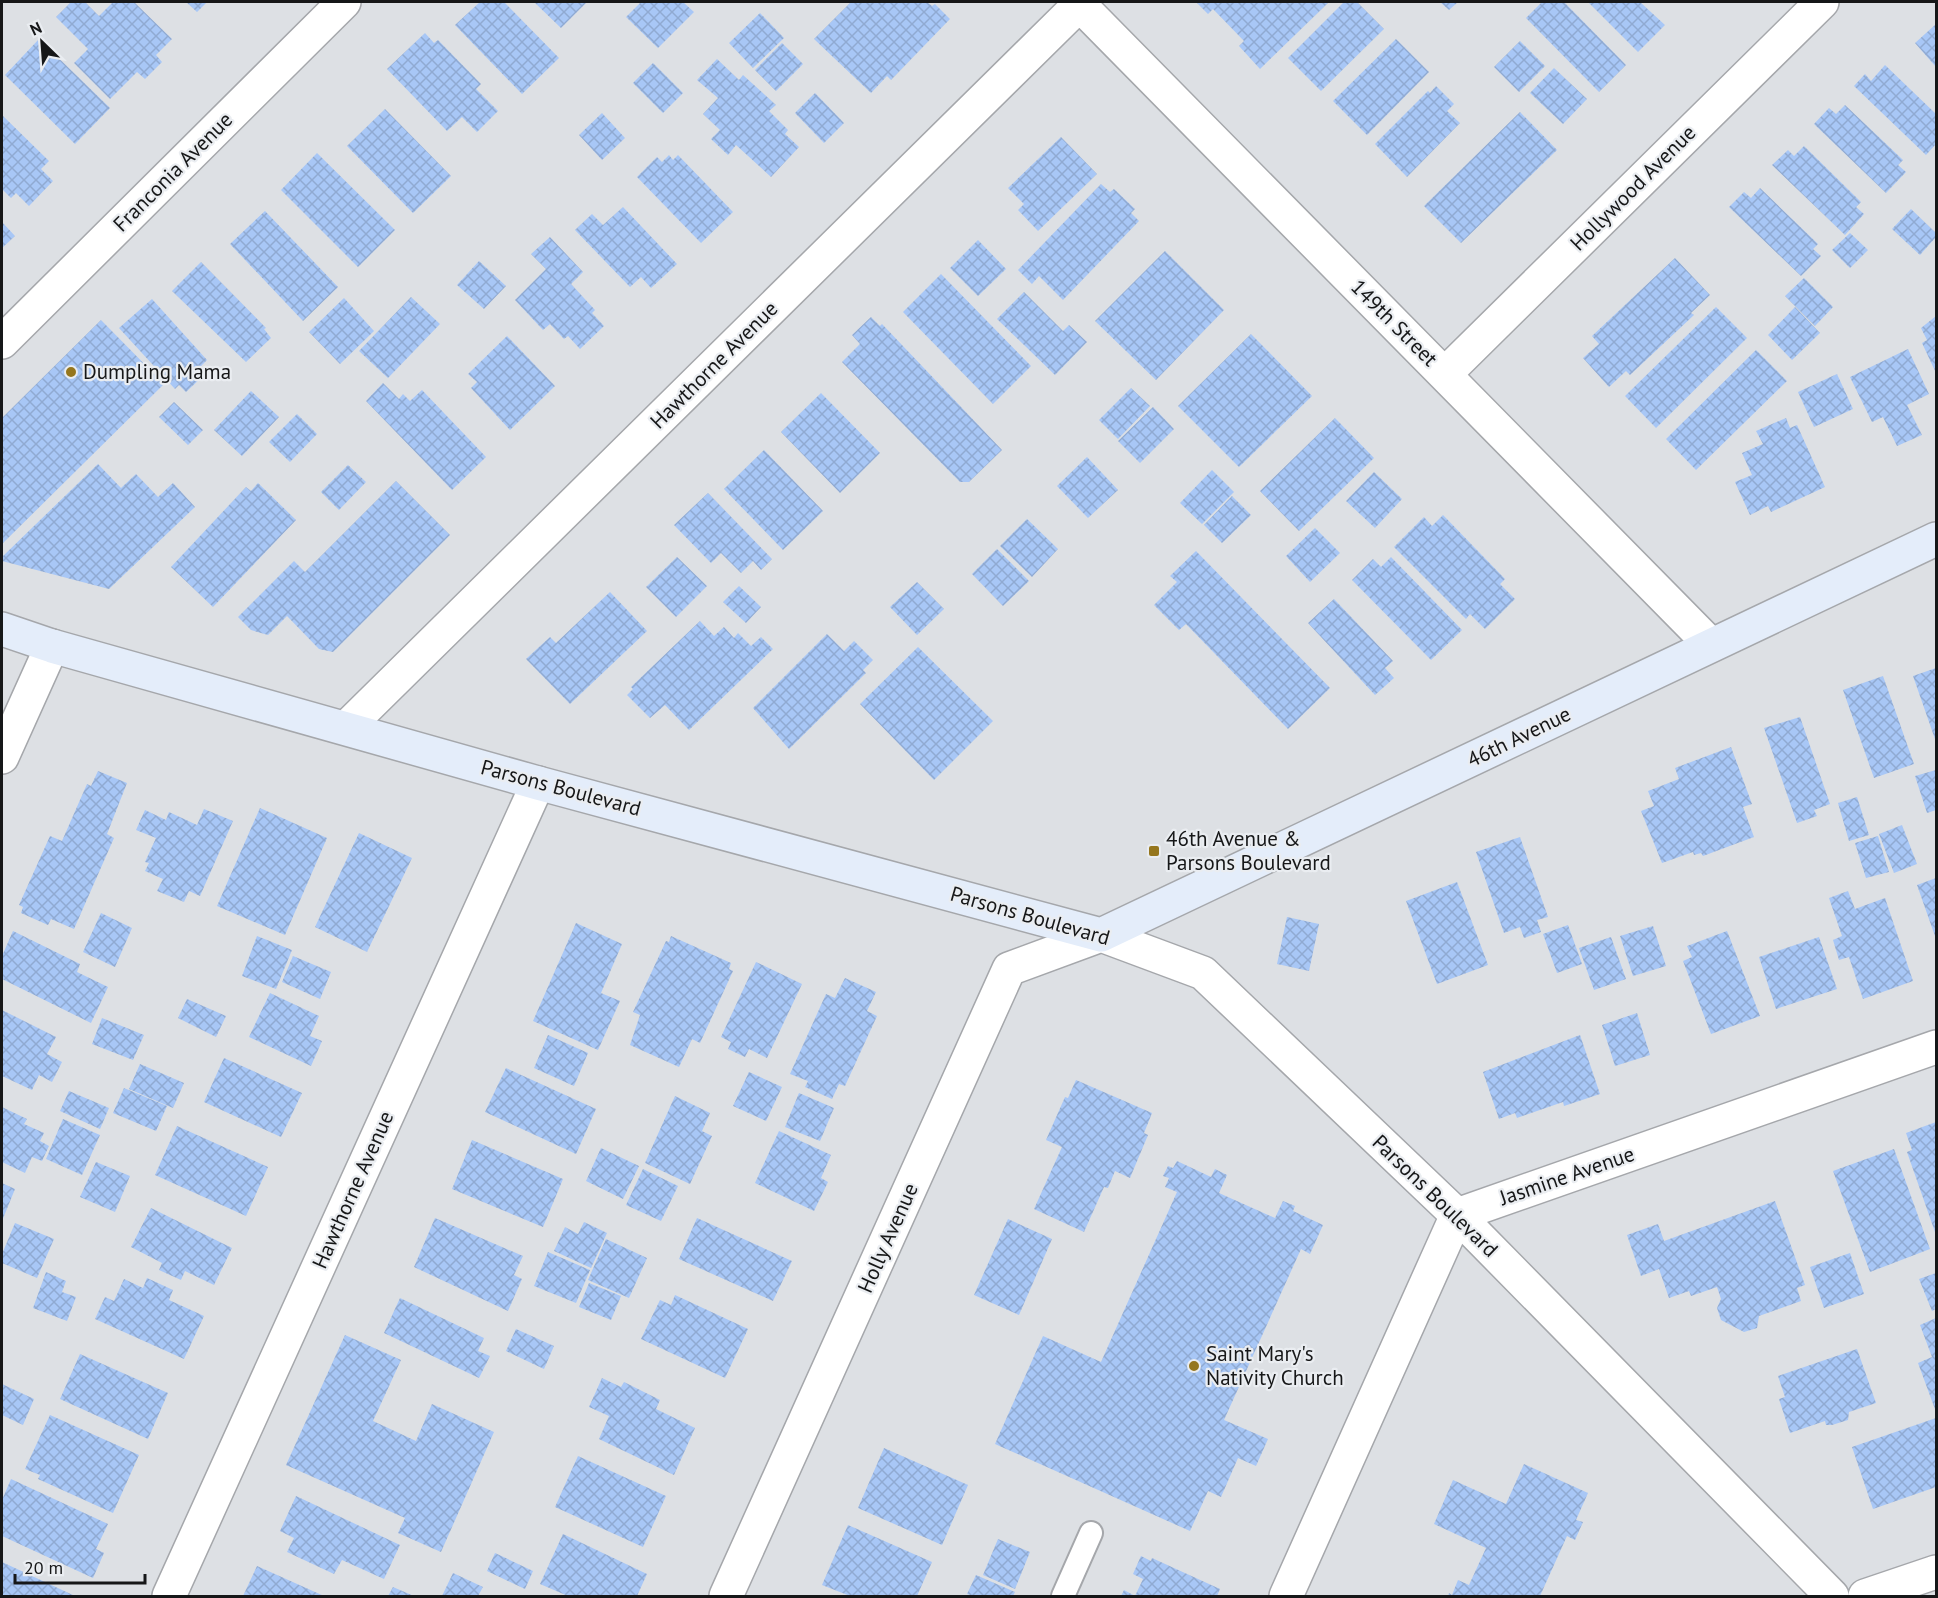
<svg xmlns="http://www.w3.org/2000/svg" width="1938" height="1598" viewBox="0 0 1938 1598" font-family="'PT Sans',sans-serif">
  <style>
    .building { fill: url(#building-cross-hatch) }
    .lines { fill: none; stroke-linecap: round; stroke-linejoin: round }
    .lane-casing { stroke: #a5a7ab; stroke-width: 26 }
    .street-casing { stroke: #a5a7ab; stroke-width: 36 }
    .secondary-casing { stroke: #a5a7ab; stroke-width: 36 }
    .lane { stroke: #fff; stroke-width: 22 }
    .street { stroke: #fff; stroke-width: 33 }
    .secondary { stroke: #e4edfa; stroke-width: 33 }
    .poi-dot { fill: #95761d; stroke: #eaedf1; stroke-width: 2 }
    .labels { text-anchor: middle; stroke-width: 4.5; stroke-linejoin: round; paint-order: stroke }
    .street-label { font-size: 21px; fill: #161718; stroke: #eaedf1 }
    .poi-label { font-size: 21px; fill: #161718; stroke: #eaedf1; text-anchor: start }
  </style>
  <defs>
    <pattern id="building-cross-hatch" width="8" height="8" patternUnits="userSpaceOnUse" patternTransform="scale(1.5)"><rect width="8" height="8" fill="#a8c7f6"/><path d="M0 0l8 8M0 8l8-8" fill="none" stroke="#90aad2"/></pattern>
  </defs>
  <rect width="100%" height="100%" fill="#dde0e4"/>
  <path class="building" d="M71,2H85L99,16L113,2H134L172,39L156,55L162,62L145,79L137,72L110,99L74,63L88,49L56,17Z
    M186,2H207L197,12Z
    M480,2H504L559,58L522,94L455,25Z
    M534,2H587L561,28Z
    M641,2H683L694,12L658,48L626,17Z
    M851,2H927L932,6L935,4L950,19L891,80L887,76L871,93L814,39Z
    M1196,2H1329L1260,69L1239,46L1244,41L1213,9L1208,14Z
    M1344,2H1357L1384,29L1321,91L1288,58Z
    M1440,2H1458L1449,10Z
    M1542,2H1564L1626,65L1599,92L1526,18Z
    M1588,2H1640L1665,25L1638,52Z
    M760,13L784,38L753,68L729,43Z
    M1936,24V67L1915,43Z
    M425,33L434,43L438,40L481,84L476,89L498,111L477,132L462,117L447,131L387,69Z
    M39,39L110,108L75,144L5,75Z
    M1396,39L1429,72L1367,135L1333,101Z
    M1520,41L1545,66L1519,92L1494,67Z
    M782,43L803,64L776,91L755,70Z
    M717,59L739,80L743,75L776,105L769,111L788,130L785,134L799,147L771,177L736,145L728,155L711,139L720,130L703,114L718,98L697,80Z
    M653,63L683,93L663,113L633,83Z
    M1885,65L1936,114V144L1926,155L1854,86L1865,74L1871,81Z
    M1554,68L1587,99L1563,124L1530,93Z
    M1436,86L1454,104L1447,111L1460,123L1407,177L1375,144L1428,91L1430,93Z
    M815,93L844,123L824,143L795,113Z
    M1845,105L1903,160L1898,165L1906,172L1886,193L1814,124L1829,108L1836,114Z
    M385,109L451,176L413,213L347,146Z
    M1520,112L1557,150L1461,243L1424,206Z
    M602,113L625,138L602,160L579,135Z
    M2,115L49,161L41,169L53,181L29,206L16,193L11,198L2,189Z
    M1061,137L1097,174L1038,231L1018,210L1024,204L1008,188Z
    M1804,146L1861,202L1856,207L1864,214L1845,235L1772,165L1788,150L1794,156Z
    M317,153L395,230L358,267L281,190Z
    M669,155L673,160L678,155L733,212L701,243L637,177L657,157L662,162Z
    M1101,184L1110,192L1114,189L1135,209L1131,213L1139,221L1063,300L1039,276L1032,284L1018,270Z
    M1760,188L1818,244L1813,249L1821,256L1801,276L1729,207L1744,192L1751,198Z
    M623,207L677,264L651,288L641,277L630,287L575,230L592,214L603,225Z
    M1911,209L1936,233V237L1920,255L1892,229Z
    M265,211L338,287L303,321L230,244Z
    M2,222L15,236L2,248Z
    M1850,233L1868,250L1850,268L1832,250Z
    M550,237L583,272L571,284L595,310L592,313L604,326L580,349L568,336L564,339L550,324L543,330L515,300L546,269L531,254Z
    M978,240L1006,269L978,296L950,268Z
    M1165,251L1224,310L1156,380L1095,321Z
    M1675,258L1710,295L1691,313L1694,315L1630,375L1626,371L1609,387L1583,358L1599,344L1592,336Z
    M479,261L506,286L484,309L457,285Z
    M201,262L266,328L264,329L271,338L246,362L172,291Z
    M941,274L1031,366L993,404L903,312Z
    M1804,278L1833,307L1815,326L1785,296Z
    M1024,292L1063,331L1069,325L1087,342L1055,375L997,319Z
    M411,297L440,324L388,378L359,351Z
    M344,298L374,331L340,364L309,332Z
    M152,299L207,360L196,371L201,378L186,392L179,385L175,389L119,328Z
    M1716,307L1747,338L1656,428L1625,396Z
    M1795,307L1820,333L1792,360L1768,335Z
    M1936,316V373L1922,343L1927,340L1921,328Z
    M871,317L880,326L882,324L1002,450L969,482H960L842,362L860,344L852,335Z
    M101,320L164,384L2,544V418Z
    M1251,334L1312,396L1239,467L1178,406Z
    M507,336L555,386L510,430L471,388L477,382L468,374Z
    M1908,349L1929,394L1907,405L1922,435L1897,446L1883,417L1872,422L1850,377Z
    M1756,350L1787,381L1696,470L1666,439Z
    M1837,374L1853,409L1814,427L1798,392Z
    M383,383L399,399L403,394L410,401L422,390L486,457L452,490L366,401Z
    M1131,388L1150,406L1118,439L1099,420Z
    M251,391L279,417L242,456L214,430Z
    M821,393L880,453L840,493L781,432Z
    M174,402L203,430L188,445L159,417Z
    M1153,407L1174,429L1140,463L1118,441Z
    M297,414L317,434L290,462L269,442Z
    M1335,418L1374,458L1299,531L1260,491Z
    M1786,418L1790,428L1797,425L1825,487L1771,512L1768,506L1750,515L1735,482L1752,475L1742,453L1763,444L1756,431Z
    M764,450L823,511L783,550L724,489Z
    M1087,457L1118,490L1088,518L1057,486Z
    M98,464L121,488L136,474L158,497L173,483L195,507L109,589L2,561V557Z
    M348,465L366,482L339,510L321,492Z
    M1212,470L1234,492L1202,524L1180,503Z
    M1374,472L1402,499L1375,528L1346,501Z
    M396,481L450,535L333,652L319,649L287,616L268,635L251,630L238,617L294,561L305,572Z
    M258,483L296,520L213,607L171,567L246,487L251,491Z
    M708,493L772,559L761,570L753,561L741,573L721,553L711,563L674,525Z
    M1232,496L1251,515L1222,543L1204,525Z
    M1443,515L1505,579L1500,584L1515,599L1485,629L1470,614L1466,619L1394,547L1424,517L1432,526Z
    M1027,519L1058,549L1032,577L1000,546Z
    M1315,528L1340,553L1310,582L1286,556Z
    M997,549L1029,581L1003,606L972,574Z
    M1196,551L1330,688L1288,729L1186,624L1179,630L1154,605L1177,582L1170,576Z
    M677,557L707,586L676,617L646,587Z
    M1391,557L1462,630L1431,660L1352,580L1373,559L1381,567Z
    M917,582L944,609L917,635L890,607Z
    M739,586L761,607L746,623L723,602Z
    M610,592L647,631L570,704L526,659L550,637L556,643Z
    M1334,599L1393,661L1385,668L1394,678L1375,695L1308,623Z
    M700,621L714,636L724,627L734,638L738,633L751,646L761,637L773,649L689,730L665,705L650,718L627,695L633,689L631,687Z
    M827,634L844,651L854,641L873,660L863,670L866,673L789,749L753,708Z
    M918,647L993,721L934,780L860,704Z
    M1936,668V742L1913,676Z
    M1883,676L1914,764L1874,778L1843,690Z
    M1800,717L1830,804L1814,810L1817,816L1797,823L1764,728Z
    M1731,747L1752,804L1743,807L1754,837L1703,856L1701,853L1694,855L1693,852L1662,863L1641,811L1654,806L1648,791L1679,779L1675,768Z
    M1936,770V810L1927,813L1915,776Z
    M98,771L127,783L107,834L114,838L74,929L51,919L48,925L21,913L23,907L19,905L50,836L62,841L87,784L91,786Z
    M1857,797L1869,835L1849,841L1838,803Z
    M260,808L327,838L285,935L217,906Z
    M204,809L233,821L200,896L189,891L184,902L157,891L163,879L145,871L149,863L145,862L156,838L136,830L145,810L166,820L169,812L197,825Z
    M1902,825L1917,864L1894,873L1879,834Z
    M359,833L412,858L367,952L315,927Z
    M1878,836L1889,872L1866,878L1855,843Z
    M1520,837L1548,917L1537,920L1541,932L1524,938L1520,927L1504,933L1476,852Z
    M1936,878V939L1917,885Z
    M1457,882L1488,965L1437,984L1406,901Z
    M1848,891L1855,909L1885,898L1913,981L1863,999L1849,957L1839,960L1833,940L1842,936L1829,898Z
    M101,913L132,928L115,967L83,952Z
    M1287,917L1319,924L1309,971L1277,964Z
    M576,923L622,944L601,993L620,1001L598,1050L533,1021Z
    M1568,925L1582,964L1557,973L1543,934Z
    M1653,926L1666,966L1633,976L1620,936Z
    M13,931L80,964L77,972L108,987L91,1023L2,979V956Z
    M1727,931L1760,1016L1711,1034L1683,961L1692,957L1687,946Z
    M257,936L292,950L276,989L242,976Z
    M671,936L731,963L729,969L733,971L700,1043L692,1039L679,1067L630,1045L640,1015L633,1012L666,941L669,942Z
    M1611,937L1626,979L1594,990L1579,948Z
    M1819,937L1837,989L1776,1009L1759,957Z
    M293,956L331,972L320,999L282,982Z
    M756,962L802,984L767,1058L749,1049L745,1057L728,1049L731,1042L721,1037Z
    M845,978L876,992L867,1011L877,1016L845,1086L839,1084L832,1099L805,1087L808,1081L790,1074L826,994L835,998Z
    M270,993L319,1016L310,1036L322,1041L311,1066L249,1037Z
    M187,999L226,1016L216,1037L178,1018Z
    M2,1010L56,1037L47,1054L62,1062L52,1082L39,1075L32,1090L2,1076Z
    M1637,1013L1650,1055L1615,1066L1602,1025Z
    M102,1018L144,1035L133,1060L92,1044Z
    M548,1035L588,1053L574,1086L534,1068Z
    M1580,1035L1600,1094L1564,1106L1563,1102L1517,1118L1515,1113L1499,1119L1483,1072Z
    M224,1058L302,1093L281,1137L204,1102Z
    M140,1064L184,1083L173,1108L129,1089Z
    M506,1068L596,1109L576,1154L485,1112Z
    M749,1072L782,1087L766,1121L733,1106Z
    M1076,1080L1152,1113L1144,1133L1148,1135L1130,1178L1115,1171L1108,1188L1104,1187L1084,1232L1034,1209L1062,1147L1046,1140L1065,1097L1068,1098Z
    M124,1088L167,1106L156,1131L113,1113Z
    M69,1091L109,1108L100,1129L60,1111Z
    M799,1093L834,1108L820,1141L785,1127Z
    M675,1096L710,1113L702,1131L712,1136L690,1184L645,1163Z
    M2,1107L27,1119L24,1124L44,1133L40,1141L49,1146L42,1161L32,1157L25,1173L2,1162Z
    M63,1119L100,1135L82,1175L46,1159Z
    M1936,1122V1235L1907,1152L1912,1150L1906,1133Z
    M177,1126L268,1167L246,1216L155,1175Z
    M779,1131L831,1155L821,1178L828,1182L814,1211L755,1183Z
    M472,1140L563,1179L543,1227L452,1189Z
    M601,1148L639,1166L623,1199L586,1181Z
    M1894,1149L1930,1249L1870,1272L1833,1171Z
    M1177,1161L1211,1177L1215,1169L1227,1175L1219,1193L1275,1218L1283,1201L1295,1206L1293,1211L1323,1225L1310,1254L1301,1249L1224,1420L1268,1439L1256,1466L1238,1458L1221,1497L1208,1491L1190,1531L995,1444L1043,1336L1101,1362L1177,1192L1165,1187L1169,1178L1163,1176L1168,1166L1173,1168Z
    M96,1162L130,1176L115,1212L80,1197Z
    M643,1169L678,1186L661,1221L626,1205Z
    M2,1183L15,1189L2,1221Z
    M1775,1201L1805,1285L1797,1288L1801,1301L1759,1316L1757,1328L1744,1332L1721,1320L1717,1308L1721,1299L1717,1287L1691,1296L1689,1291L1669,1298L1659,1269L1641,1276L1627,1235L1658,1224L1664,1241Z
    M151,1208L232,1248L214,1285L185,1271L181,1280L159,1270L162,1263L131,1247Z
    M435,1218L523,1256L514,1275L522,1279L508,1311L414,1267Z
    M697,1218L792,1261L773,1301L679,1259Z
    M1008,1219L1052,1239L1019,1315L974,1295Z
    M584,1222L607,1233L591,1268L554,1251L565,1227L578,1234Z
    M15,1223L54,1239L37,1278L2,1263V1254Z
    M606,1239L647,1258L629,1298L588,1280Z
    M548,1252L590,1270L576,1303L534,1286Z
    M1850,1253L1864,1294L1824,1308L1810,1267Z
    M46,1272L66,1281L62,1292L76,1297L67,1321L33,1308Z
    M1936,1273V1309L1932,1311L1919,1279Z
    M147,1278L173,1290L169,1300L204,1316L184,1359L95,1319L105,1297L114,1301L124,1279L143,1288Z
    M589,1283L621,1296L611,1320L579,1307Z
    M675,1295L748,1329L725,1378L641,1339L660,1300L671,1305Z
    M400,1298L484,1338L478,1351L490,1356L479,1378L384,1333Z
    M1936,1318V1412L1918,1363L1932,1357L1920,1325Z
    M516,1329L554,1346L544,1369L506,1351Z
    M345,1335L401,1360L373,1421L416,1441L432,1404L494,1432L441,1552L398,1533L405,1518L286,1465Z
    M1857,1349L1876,1403L1849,1412L1848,1420L1832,1425H1826L1825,1421L1790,1433L1779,1399L1785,1397L1778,1376Z
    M80,1354L168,1393L148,1439L60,1399Z
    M602,1378L621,1387L624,1382L660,1400L656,1409L695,1428L674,1475L599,1439L609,1416L589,1407Z
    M2,1384L34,1399L23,1425L2,1415Z
    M50,1415L139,1455L113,1513L38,1479L40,1475L25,1469Z
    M1936,1418V1487L1873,1509L1852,1447Z
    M884,1448L968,1485L942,1545L858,1508Z
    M578,1456L666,1496L643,1547L555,1507Z
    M1524,1464L1588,1493L1576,1520L1583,1522L1575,1540L1567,1536L1540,1596H1448L1449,1593L1452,1595L1458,1580L1469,1585L1486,1548L1434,1524L1453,1480L1506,1504Z
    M11,1479L108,1524L96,1549L104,1553L93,1578L2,1536V1500Z
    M296,1496L400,1545L384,1579L342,1560L334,1574L287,1552L294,1538L280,1531Z
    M848,1525L932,1562L917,1596H850L822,1585Z
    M563,1534L647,1574L637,1596H568L540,1584Z
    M998,1539L1030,1552L1015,1589L983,1575Z
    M495,1553L533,1571L525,1589L487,1571Z
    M1141,1556L1151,1561L1152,1558L1220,1589L1217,1596H1121L1124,1590L1135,1596L1143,1579L1133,1574Z
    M2,1562L75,1596H2Z
    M257,1566L324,1596H243Z
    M453,1573L483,1587L478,1596H442Z
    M976,1575L1015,1592L1013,1596H973L967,1594Z
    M393,1587L414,1596H388Z"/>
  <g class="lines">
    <g class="lane-casing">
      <path id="lane" d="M1063,1596L1091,1533"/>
    </g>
    <g class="street-casing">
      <path id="street" d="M1077,2L1711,645
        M2,342L344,2
        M1445,374L1822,2
        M346,728L1082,2
        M2,757L52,646
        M169,1596L538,783
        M726,1596L1009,969L1101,935L1203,973L1457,1215L1832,1596
        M1286,1596L1457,1215L1936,1047
        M1865,1596L1936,1572"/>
    </g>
    <g class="secondary-casing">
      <path id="secondary" d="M2,629L52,646L538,783L1101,935L1936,539"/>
    </g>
    <use href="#lane" class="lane"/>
    <use href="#street" class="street"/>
    <use href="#secondary" class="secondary"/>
  </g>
  <g class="poi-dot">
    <circle cx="71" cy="372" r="6"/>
    <rect x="1148" y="845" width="12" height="12" rx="3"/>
    <circle cx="1194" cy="1366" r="6"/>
  </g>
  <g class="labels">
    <g class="street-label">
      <text transform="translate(173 172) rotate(-45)" y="7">Franconia Avenue</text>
      <text transform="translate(1633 188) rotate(-45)" y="7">Hollywood Avenue</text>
      <text transform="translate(1394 323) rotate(45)" y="7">149th Street</text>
      <text transform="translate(714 365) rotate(-45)" y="7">Hawthorne Avenue</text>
      <text transform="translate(1519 737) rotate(-26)" y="7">46th Avenue</text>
      <text transform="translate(561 788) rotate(15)" y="7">Parsons Boulevard</text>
      <text transform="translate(1030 916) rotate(16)" y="7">Parsons Boulevard</text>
      <text transform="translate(1567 1176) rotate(-19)" y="7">Jasmine Avenue</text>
      <text transform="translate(353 1190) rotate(-66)" y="7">Hawthorne Avenue</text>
      <text transform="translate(1435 1196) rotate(44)" y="7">Parsons Boulevard</text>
      <text transform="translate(888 1238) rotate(-66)" y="7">Holly Avenue</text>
    </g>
    <g class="poi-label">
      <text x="83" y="379">Dumpling Mama</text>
      <text x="1166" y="846">46th Avenue &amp;<tspan x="1166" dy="24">Parsons Boulevard</tspan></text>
      <text x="1206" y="1361">Saint Mary's<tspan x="1206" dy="24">Nativity Church</tspan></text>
    </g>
  </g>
  <rect width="1938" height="1598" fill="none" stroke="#161718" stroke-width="6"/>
  <g transform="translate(42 42) rotate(335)" stroke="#eaedf1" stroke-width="4.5" paint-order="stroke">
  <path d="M0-4.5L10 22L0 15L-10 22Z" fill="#161718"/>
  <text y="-9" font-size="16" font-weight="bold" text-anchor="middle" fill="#161718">N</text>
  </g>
  <path d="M15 1574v9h130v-9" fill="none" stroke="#161718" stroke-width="3"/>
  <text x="24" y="1574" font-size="18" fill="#161718" stroke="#eaedf1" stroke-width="4.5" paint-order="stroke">20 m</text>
</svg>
